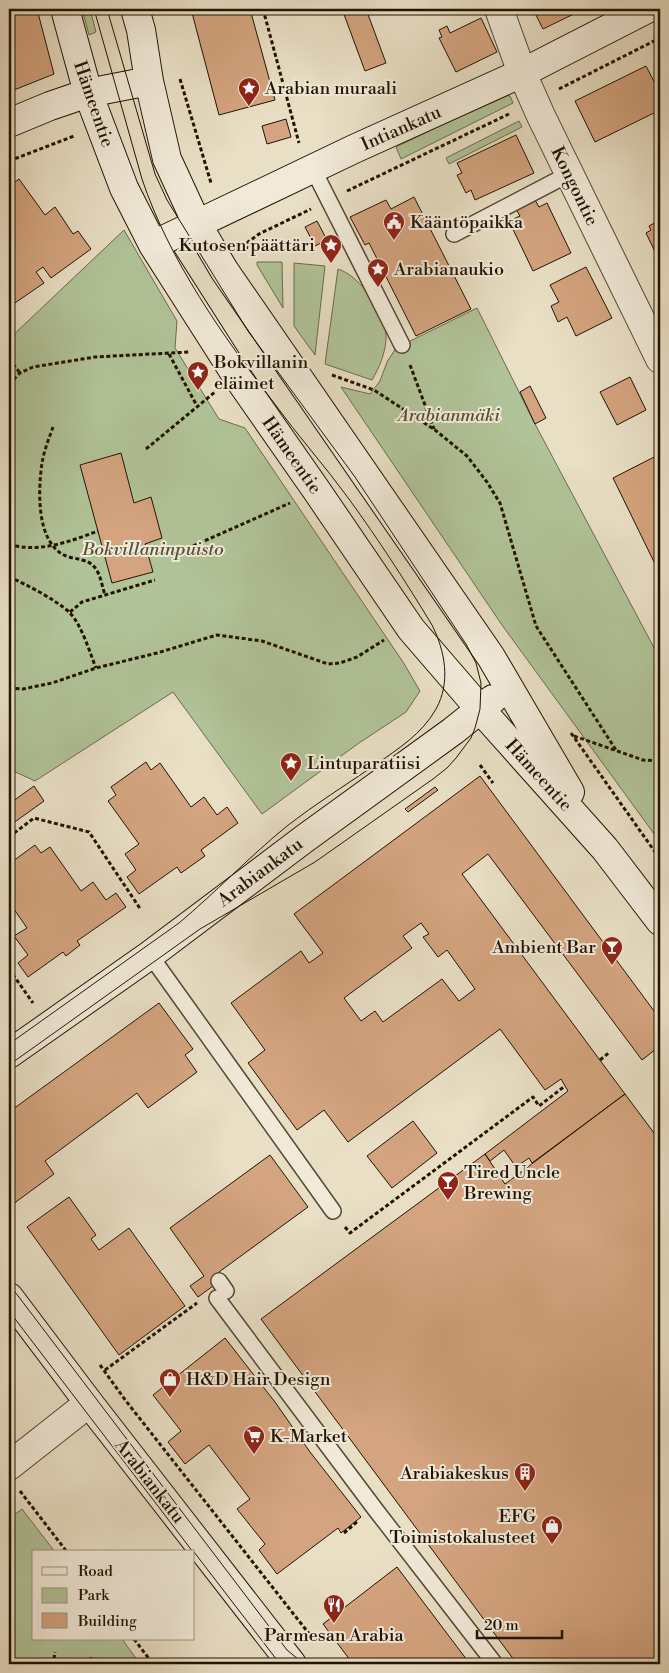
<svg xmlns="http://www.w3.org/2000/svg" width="669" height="1673" viewBox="0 0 669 1673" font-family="'Libre Bodoni',serif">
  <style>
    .green { fill: #b1c398; stroke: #696b4e }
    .building { fill: #d3a47f; stroke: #211303; fill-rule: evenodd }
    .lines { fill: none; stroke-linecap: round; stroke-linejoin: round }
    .lane-casing { stroke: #534634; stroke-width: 18 }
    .street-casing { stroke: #534634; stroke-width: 30 }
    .secondary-casing { stroke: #211303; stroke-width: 30 }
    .path { stroke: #211303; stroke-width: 3; stroke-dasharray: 4 2.5; stroke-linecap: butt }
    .lane { stroke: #f1ead9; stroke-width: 15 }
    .street { stroke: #f1ead9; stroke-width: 28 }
    .secondary { stroke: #f1ead9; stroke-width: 28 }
    .tram { stroke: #211303; stroke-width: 1 }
    .labels { text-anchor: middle; stroke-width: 4; stroke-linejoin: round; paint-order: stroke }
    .poi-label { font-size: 18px; fill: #211303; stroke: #f1ead9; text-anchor: start }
    .street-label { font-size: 18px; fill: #211303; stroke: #f1ead9 }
    .park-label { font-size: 18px; font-style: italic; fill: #535137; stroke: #f1ead9 }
  </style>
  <rect width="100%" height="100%" fill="#e9dfc5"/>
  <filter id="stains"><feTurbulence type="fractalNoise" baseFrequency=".004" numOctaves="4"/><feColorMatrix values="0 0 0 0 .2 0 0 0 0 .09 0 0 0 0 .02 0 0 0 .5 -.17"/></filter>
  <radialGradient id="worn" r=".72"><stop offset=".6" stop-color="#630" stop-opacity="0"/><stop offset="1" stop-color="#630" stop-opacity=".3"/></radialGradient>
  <path class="green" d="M82,9H90L96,32L89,35Z
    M504,95L510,96L513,103L401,159L396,147Z
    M519,121L522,127L449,164L446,158Z
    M124,230L177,321L175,348L219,419L245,428L403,662L420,691L406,712L359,743L262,814L173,692L35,781L9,769V339Z
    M257,262H282L283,308L257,265Z
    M294,263L325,266L315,355L294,326Z
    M338,269C361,276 388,315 386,340C385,354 379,368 372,380L325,364Z
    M477,308L535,424L660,659V842L502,625L341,387L370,394L380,381L387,362L396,348Z
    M22,1509L55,1552H34V1639H122L140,1664H9V1519Z"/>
  <path class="building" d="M9,9H37L54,74L9,92Z
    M191,9H250L275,100L219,115Z
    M342,9H366L386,63L365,71Z
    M533,9H584L543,29Z
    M481,18L497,52L456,72L439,38L442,37L439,30L447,26L450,33Z
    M646,66L660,93V110L595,142L575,101Z
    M286,119L291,137L267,144L262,126Z
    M516,135L534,173L475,200L471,190L466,193L457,175L462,173L457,163Z
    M19,179L45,215L55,207L73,234L78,231L91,249L51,278L43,267L36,272L44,283L9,307V187Z
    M414,197L471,309L416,336L369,243L365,245L350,217L386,200L391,209Z
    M535,200L539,207L547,203L571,253L533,271L509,221L520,216L516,209Z
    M660,220V262L646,233L651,230L649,226Z
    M317,221L327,240L315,246L305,227Z
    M586,267L612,318L576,336L567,317L558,322L551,306L559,302L550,285Z
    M630,377L646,410L617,425L600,392Z
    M530,386L546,418L535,424L520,392Z
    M121,453L134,503L151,497L162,538L145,544L153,572L112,583L80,465Z
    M660,454V574L613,478Z
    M146,762L151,770L160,763L191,807L204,797L217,815L227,807L238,823L201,850L205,856L181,873L177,867L139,894L127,877L136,870L125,854L139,844L108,801L116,795L111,787Z
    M480,776L660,1019V1046L642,1060L488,854L462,874L625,1094L532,1163L529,1158L516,1167L504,1150L490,1161L485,1154L568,1091L561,1079L545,1090L500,1029L348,1142L324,1110L297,1130L248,1063L265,1050L231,1003L301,951L309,963L323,953L294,914ZM421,923L429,934L423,937L438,957L447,950L475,989L459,1001L442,979L383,1022L375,1011L361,1021L344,998L412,948L403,936Z
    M34,786L44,801L12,824L9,820V804Z
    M435,787L438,790L408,812L405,809Z
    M35,845L41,853L50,847L81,891L93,882L106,900L116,893L126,907L77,941L80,945L66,956L63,952L28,977L18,963L28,955L14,936L27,928L9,902V864Z
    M159,1003L193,1049L185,1055L197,1072L148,1108L137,1093L45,1161L54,1174L13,1204L9,1199V1112Z
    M625,1094L660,1141V1664H517L261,1319L485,1154L505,1184Z
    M413,1121L437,1153L392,1188L367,1156Z
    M270,1155L308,1207L219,1272L224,1278L198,1297L190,1286L204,1276L170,1228Z
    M69,1197L96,1235L91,1239L99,1250L129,1228L185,1306L119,1355L27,1227Z
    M225,1338L275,1402L310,1452L361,1517L341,1533L338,1528L277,1574L259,1550L265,1544L237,1509L250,1499L209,1445L185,1464L168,1442L181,1431L153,1395Z
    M397,1567L424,1603L470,1664H346L350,1660L323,1624Z"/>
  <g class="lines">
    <g class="lane-casing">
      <path id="lane" d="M313,169L402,345
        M454,234L569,174
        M150,955L333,1211
        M219,1281L226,1291
        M217,1298L375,1509L495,1664"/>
    </g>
    <g class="street-casing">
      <path id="street" d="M499,9L522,73L541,116L660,359
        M9,1466L89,1403"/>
    </g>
    <g class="secondary-casing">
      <path id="secondary" d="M65,9L88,93L124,188L153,245L234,372L317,491L411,629L480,709L605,849L660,921
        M135,9L141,30L149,81L167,159L197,224L224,270L491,657L570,792
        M9,123L50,106L88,93L149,81
        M153,245L354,149L522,73L647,9
        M9,1054L150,955L304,839L453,731L493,699
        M9,1297L89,1403L292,1664"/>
    </g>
    <path class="path" d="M263,9L299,143
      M180,79L211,183
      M559,89L660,38
      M9,161L74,136
      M347,191L509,114
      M246,250L248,242L259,234L311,209
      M169,354L197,406
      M9,359L20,373
      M410,365L434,429
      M332,375L374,390L435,430L467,456L487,482L500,503L536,626L616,750
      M9,384L20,373L33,367L95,357L189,352
      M53,427C49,438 44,451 42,463C38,490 36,541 64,555C69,558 76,558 82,560C100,564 100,580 105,595
      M146,449L215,392
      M9,544C38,554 71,541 98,531
      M193,546L290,503
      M9,577C26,584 56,600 69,612C81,623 90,653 96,668
      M70,612L82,602L155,580
      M9,688L23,689L52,683L96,668L157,653L217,635L262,641L328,664L340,663L357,657L384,640
      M571,733L660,859
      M574,736L643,760L660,761
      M480,765L493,783
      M9,837L34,818L89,832L141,910
      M9,969L33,1003
      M600,1060L610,1052
      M345,1227L350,1233L533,1097L539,1106L565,1086
      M100,1365L126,1401L314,1640
      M105,1370L197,1303
      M20,1491L67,1552
      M344,1533L358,1521
      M134,1639L153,1664
      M54,1659L55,1652
      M90,1664L91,1657
      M99,1664L100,1658"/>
    <use href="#lane" class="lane"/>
    <use href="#street" class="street"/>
    <use href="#secondary" class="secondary"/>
    <path class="tram" d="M9,1044L179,923C216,892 249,857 287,826C315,804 346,785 375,765C398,749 422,734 436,709C451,682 445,651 432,625C406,582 378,539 349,499C325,466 298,436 274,403C223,336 169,260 142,179L94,9
      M9,1065L200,929L315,862L433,779L447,768L456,758L471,738L475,728L480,709L481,683L476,663L466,644L355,477L248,331L167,200L155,174L107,9
      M9,1284L287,1650L304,1664
      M9,1311L193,1552
      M194,1552L280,1664"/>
  </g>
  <defs>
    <g id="sight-pin" transform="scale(1.125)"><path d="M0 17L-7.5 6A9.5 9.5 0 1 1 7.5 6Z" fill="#8f2418" stroke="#f1ead9"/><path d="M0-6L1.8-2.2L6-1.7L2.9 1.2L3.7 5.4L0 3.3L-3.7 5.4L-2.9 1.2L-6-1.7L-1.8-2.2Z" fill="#fff"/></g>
    <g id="civic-pin" transform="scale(1.125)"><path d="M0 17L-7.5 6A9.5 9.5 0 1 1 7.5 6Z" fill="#8f2418" stroke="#f1ead9"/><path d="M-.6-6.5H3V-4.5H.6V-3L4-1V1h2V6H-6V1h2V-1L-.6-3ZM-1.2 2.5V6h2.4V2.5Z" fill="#fff"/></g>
    <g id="bar-pin" transform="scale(1.125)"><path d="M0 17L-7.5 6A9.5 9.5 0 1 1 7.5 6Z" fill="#8f2418" stroke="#f1ead9"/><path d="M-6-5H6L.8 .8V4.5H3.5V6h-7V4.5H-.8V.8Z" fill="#fff"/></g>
    <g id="shop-pin" transform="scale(1.125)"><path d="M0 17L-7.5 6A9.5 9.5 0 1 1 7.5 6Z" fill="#8f2418" stroke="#f1ead9"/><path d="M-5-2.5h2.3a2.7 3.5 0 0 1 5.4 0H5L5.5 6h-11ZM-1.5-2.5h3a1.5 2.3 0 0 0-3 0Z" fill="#fff"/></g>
    <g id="supermarket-pin" transform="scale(1.125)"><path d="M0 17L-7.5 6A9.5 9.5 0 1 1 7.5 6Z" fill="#8f2418" stroke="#f1ead9"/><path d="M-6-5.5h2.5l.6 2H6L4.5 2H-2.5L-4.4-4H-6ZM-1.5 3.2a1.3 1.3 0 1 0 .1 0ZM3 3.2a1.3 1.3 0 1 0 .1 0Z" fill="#fff"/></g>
    <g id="building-pin" transform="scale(1.125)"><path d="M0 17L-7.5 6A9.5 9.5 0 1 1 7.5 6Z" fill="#8f2418" stroke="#f1ead9"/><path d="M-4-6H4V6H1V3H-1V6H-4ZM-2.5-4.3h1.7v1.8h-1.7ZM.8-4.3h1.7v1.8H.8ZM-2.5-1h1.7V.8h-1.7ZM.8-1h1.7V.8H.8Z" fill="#fff"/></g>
    <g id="restaurant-pin" transform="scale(1.125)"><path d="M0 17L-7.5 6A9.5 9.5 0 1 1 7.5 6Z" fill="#8f2418" stroke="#f1ead9"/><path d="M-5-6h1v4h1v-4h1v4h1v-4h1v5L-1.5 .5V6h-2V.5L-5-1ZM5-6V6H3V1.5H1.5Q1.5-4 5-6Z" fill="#fff"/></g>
  </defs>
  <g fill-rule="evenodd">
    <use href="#sight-pin" x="249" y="88"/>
    <use href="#civic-pin" x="394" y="222"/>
    <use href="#sight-pin" x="331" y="245"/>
    <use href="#sight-pin" x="378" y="269"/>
    <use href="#sight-pin" x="198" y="372"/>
    <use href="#sight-pin" x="291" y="763"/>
    <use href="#bar-pin" x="612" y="947"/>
    <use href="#bar-pin" x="448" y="1182"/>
    <use href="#shop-pin" x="170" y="1379"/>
    <use href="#supermarket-pin" x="254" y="1436"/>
    <use href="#building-pin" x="525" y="1473"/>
    <use href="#shop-pin" x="552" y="1526"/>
    <use href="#restaurant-pin" x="334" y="1605"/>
  </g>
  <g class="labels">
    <g class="poi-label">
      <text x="265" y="94">Arabian muraali</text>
      <text x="410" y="228">Kääntöpaikka</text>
      <text x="315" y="251" text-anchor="end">Kutosen päättäri</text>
      <text x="394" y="275">Arabianaukio</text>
      <text x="214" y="368">Bokvillanin<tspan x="214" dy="21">eläimet</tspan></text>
      <text x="307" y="769">Lintuparatiisi</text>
      <text x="596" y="953" text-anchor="end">Ambient Bar</text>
      <text x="464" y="1178">Tired Uncle<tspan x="464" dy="21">Brewing</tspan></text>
      <text x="186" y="1385">H&amp;D Hair Design</text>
      <text x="270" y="1442">K-Market</text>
      <text x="509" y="1479" text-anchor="end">Arabiakeskus</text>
      <text x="536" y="1522" text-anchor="end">EFG<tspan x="536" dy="21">Toimistokalusteet</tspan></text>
      <text x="334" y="1641" text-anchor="middle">Parmesan Arabia</text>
    </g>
    <g class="street-label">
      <text transform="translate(94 104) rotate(71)" y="6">Hämeentie</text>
      <text transform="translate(401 128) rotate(-24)" y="6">Intiankatu</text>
      <text transform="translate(575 186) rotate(64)" y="6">Kongontie</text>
      <text transform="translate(292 455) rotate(55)" y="6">Hämeentie</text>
      <text transform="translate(539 775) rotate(48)" y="6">Hämeentie</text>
      <text transform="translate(260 872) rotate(-37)" y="6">Arabiankatu</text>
      <text transform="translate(150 1481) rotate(52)" y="6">Arabiankatu</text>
    </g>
    <g class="park-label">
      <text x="449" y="421">Arabianmäki</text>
      <text x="153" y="555">Bokvillaninpuisto</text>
    </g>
  </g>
  <rect width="669" height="1673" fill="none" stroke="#e9dfc5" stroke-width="30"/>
  <rect x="10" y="10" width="649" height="1653" fill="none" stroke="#211303" stroke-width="2.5"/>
  <rect x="15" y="15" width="639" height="1643" fill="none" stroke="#211303"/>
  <rect x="32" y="1550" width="162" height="90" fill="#f1ead9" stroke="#9e9483"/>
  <rect x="42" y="1567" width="25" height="8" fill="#f1ead9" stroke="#9e9483"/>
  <text x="78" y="1576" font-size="15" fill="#211303">Road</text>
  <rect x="42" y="1588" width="25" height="15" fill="#b1c398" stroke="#9e9483"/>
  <text x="78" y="1600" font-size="15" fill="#211303">Park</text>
  <rect x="42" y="1613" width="25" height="15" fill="#d3a47f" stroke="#9e9483"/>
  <text x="78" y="1626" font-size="15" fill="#211303">Building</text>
  <path d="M477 1630v8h85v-8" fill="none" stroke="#211303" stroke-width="2.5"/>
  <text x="484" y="1630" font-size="15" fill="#211303" stroke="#f1ead9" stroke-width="4" paint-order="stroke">20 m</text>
  <rect width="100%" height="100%" filter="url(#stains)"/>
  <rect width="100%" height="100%" fill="url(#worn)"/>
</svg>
